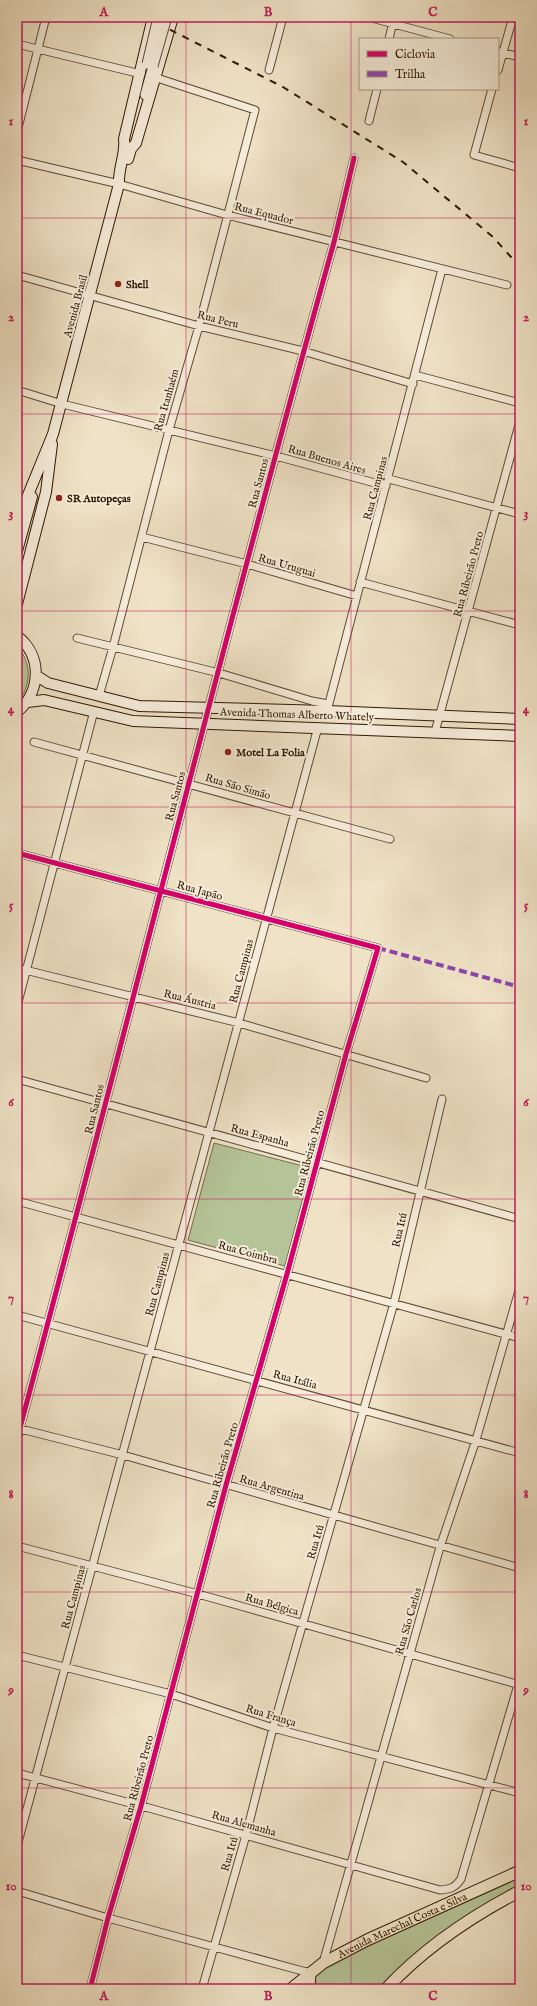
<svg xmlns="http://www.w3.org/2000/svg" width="537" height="2006" viewBox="0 0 537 2006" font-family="'IM FELL English',serif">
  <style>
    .green { fill: #b5c498; stroke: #736e4c }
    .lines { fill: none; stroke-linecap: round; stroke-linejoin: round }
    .minor-casing { stroke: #604a32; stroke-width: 9 }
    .tertiary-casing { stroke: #604a32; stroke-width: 11 }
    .secondary-casing { stroke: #311800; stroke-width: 12 }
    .primary-casing { stroke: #311800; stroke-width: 13 }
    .minor { stroke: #f5ecda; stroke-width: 7 }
    .tertiary { stroke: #f5ecda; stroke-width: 9 }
    .secondary { stroke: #f5ecda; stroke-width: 10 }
    .primary { stroke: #efe2c6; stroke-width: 11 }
    .rail { stroke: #311800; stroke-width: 2; stroke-dasharray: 7 7; stroke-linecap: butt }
    .tertiary-bridge-casing { stroke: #604a32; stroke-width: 11; stroke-linecap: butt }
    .tertiary-bridge { stroke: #f5ecda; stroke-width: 9 }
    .quiet { stroke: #8e44ad; stroke-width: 4; stroke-dasharray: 8 4; stroke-linecap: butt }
    .cycleway-casing { stroke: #f5ecda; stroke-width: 8 }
    .cycleway { stroke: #d6006c; stroke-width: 5 }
    .grid { fill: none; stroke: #c2185b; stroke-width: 1; stroke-opacity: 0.55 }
    .poi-dot { fill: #8f2418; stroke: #f5ecda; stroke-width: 1.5 }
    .labels { text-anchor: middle; stroke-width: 4; stroke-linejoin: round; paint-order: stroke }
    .street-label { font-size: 11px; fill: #311800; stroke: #f5ecda }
    .poi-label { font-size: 11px; font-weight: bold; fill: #311800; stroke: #f5ecda; text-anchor: start }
    .neatline { fill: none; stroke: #c2185b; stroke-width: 1.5 }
    .grid-label { font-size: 13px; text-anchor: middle; font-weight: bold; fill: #c2185b }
  </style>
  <rect width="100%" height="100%" fill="#efe2c6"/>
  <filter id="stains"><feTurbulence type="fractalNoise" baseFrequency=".005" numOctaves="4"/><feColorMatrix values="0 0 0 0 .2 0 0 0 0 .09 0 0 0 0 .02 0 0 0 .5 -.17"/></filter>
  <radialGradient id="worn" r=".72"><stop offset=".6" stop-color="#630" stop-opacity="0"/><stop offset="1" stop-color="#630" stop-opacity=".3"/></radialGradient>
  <path class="green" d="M17,646C32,663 32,686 17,703Z
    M214,1143L311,1168L285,1266L188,1240Z
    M520,1876V1886L392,1976L381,1989H312V1981L319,1970L362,1946Z"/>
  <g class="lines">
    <g class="minor-casing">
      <path id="minor" d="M368,17L450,39
        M389,39L394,17
        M17,44L141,74
        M499,52L520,57
        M269,70L283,17
        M498,70L513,17
        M492,89L474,155L520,168
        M369,121L377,89
        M17,132L46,17
        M17,160L119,184L227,215L507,285
        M17,275L199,326L303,351L413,384
        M415,375L520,403
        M17,390L62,404L276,456L386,486
        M389,479L520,514
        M142,537L247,564L357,596
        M360,582L520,625
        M77,638L219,673L312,701L328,704
        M99,696L113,647L169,430L199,326L255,110L154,77
        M327,711L442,269
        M435,732L520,421
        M34,742L390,839
        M17,853L378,948L346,1054L287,1274L226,1485L141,1806L108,1918L90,1989
        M17,968L239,1023L426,1078
        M17,1006L94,711
        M17,1079L520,1219
        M17,1201L520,1338
        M17,1315L520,1453
        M17,1428L123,1455L520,1568
        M17,1439C124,1040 223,640 334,242L354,158
        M17,1546L198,1594L520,1685
        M17,1655L171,1694L273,1728L520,1793
        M17,1773L149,1808L440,1890C450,1889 455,1888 461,1879L520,1678
        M17,1846L318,727
        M17,1891L108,1918L310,1973
        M323,1963L440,1547L476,1440L520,1287
        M202,1989L246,1835L273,1728L394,1303L442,1099"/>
    </g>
    <g class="tertiary-casing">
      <path id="tertiary" d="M145,95L153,66"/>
    </g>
    <g class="secondary-casing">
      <path id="secondary" d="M128,159L131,149L136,143L173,17
        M17,522L53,434L119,184C118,168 126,154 124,139L153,17
        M17,551L32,497
        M17,604L46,492L52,444
        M17,636C43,656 41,692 17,712
        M37,676L48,683L139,706L327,711L520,719
        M28,702L44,700L133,721L520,736"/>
    </g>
    <g class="primary-casing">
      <g id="primary">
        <path id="s1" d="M291,1989L323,1963L367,1940L520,1871"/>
        <path d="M309,1989L310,1973"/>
        <path d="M386,1989C424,1948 470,1917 520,1891"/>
      </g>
    </g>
    <use href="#minor" class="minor"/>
    <use href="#tertiary" class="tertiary"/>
    <use href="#secondary" class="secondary"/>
    <use href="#primary" class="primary"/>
    <path class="rail" d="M145,17L283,87L403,162L493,237L520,267"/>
    <g class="tertiary-bridge-casing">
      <path id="tertiary-bridge" d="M147,64L158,17
        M153,66L167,17"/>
    </g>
    <use href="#tertiary-bridge" class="tertiary-bridge"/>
    <path class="quiet" d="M378,948L520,987"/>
    <g class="cycleway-casing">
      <path id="cycleway" d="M17,853L378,948L346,1054L287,1274L226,1485L141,1806L108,1918L90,1989
        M17,1439C124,1040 223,640 334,242L354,158"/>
    </g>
    <use href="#cycleway" class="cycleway"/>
  </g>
  <path class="grid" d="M186,17V1989M351,17V1989M17,218H520M17,414H520M17,611H520M17,807H520M17,1003H520M17,1199H520M17,1395H520M17,1592H520M17,1788H520"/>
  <g class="poi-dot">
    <circle cx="118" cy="284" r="4"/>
    <circle cx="59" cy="498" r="4"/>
    <circle cx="228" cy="752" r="4"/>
  </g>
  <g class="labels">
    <g class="street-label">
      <text transform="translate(264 213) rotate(14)" y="4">Rua Equador</text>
      <text transform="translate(75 306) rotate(-75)" y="4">Avenida Brasil</text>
      <text transform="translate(218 319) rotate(14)" y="4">Rua Peru</text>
      <text transform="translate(166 400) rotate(-74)" y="4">Rua Itanhaém</text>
      <text transform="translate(327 459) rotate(16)" y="4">Rua Buenos Aires</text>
      <text transform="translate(258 483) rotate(-75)" y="4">Rua Santos</text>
      <text transform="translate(375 488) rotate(-75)" y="4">Rua Campinas</text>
      <text transform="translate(287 565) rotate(16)" y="4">Rua Uruguai</text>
      <text transform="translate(468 574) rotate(-75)" y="4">Rua Ribeirão Preto</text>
      <text transform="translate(297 714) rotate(2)" y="4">Avenida Thomas Alberto Whately</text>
      <text transform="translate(238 786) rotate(16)" y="4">Rua São Simão</text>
      <text transform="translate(175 796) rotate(-75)" y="4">Rua Santos</text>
      <text transform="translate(200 890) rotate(15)" y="4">Rua Japão</text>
      <text transform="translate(241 971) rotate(-75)" y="4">Rua Campinas</text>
      <text transform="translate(190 999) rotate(14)" y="4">Rua Áustria</text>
      <text transform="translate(94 1109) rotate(-76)" y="4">Rua Santos</text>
      <text transform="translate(260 1135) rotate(15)" y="4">Rua Espanha</text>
      <text transform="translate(309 1153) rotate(-75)" y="4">Rua Ribeirão Preto</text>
      <text transform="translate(399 1230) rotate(-77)" y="4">Rua Itú</text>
      <text transform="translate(248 1252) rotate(15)" y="4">Rua Coimbra</text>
      <text transform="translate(157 1284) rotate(-75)" y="4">Rua Campinas</text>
      <text transform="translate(295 1379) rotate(15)" y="4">Rua Itália</text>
      <text transform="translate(222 1465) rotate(-74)" y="4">Rua Ribeirão Preto</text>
      <text transform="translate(272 1487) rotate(16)" y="4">Rua Argentina</text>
      <text transform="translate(315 1542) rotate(-74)" y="4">Rua Itú</text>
      <text transform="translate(73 1597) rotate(-75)" y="4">Rua Campinas</text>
      <text transform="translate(272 1604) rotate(16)" y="4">Rua Bélgica</text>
      <text transform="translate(408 1621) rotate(-74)" y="4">Rua São Carlos</text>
      <text transform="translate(271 1715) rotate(17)" y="4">Rua França</text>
      <text transform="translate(138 1778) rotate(-75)" y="4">Rua Ribeirão Preto</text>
      <text transform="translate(244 1823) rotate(16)" y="4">Rua Alemanha</text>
      <text transform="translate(229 1854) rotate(-74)" y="4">Rua Itú</text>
      <text dy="4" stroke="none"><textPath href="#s1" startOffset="129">Avenida Marechal Costa e Silva</textPath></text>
    </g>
    <g class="poi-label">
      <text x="126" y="288">Shell</text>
      <text x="67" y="502">SR Autopeças</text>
      <text x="236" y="756">Motel La Folia</text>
    </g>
  </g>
  <rect width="537" height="2006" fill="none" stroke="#efe2c6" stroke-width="44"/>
  <rect x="359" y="38" width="140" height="52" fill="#f5ecda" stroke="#a79783"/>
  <rect x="367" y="51" width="20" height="6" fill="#d6006c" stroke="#a79783"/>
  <text x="395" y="58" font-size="12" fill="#311800">Ciclovia</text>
  <rect x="367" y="71" width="20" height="6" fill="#8e44ad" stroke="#a79783"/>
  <text x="395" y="78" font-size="12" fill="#311800">Trilha</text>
  <rect x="22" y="22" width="493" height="1962" class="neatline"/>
  <g class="grid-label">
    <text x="104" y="16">A</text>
    <text x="268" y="16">B</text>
    <text x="433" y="16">C</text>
    <text x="11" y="125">1</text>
    <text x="526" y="125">1</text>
    <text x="11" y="321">2</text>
    <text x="526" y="321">2</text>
    <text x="11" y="517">3</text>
    <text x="526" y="517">3</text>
    <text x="11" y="713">4</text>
    <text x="526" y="713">4</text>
    <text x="11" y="909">5</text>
    <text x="526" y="909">5</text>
    <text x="11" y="1106">6</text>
    <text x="526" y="1106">6</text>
    <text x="11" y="1302">7</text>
    <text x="526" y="1302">7</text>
    <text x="11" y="1498">8</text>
    <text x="526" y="1498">8</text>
    <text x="11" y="1694">9</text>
    <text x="526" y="1694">9</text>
    <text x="11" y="1890">10</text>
    <text x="526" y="1890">10</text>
    <text x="104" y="2000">A</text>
    <text x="268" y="2000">B</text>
    <text x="433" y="2000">C</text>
  </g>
  <rect width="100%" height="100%" filter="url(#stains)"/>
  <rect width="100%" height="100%" fill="url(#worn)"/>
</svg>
